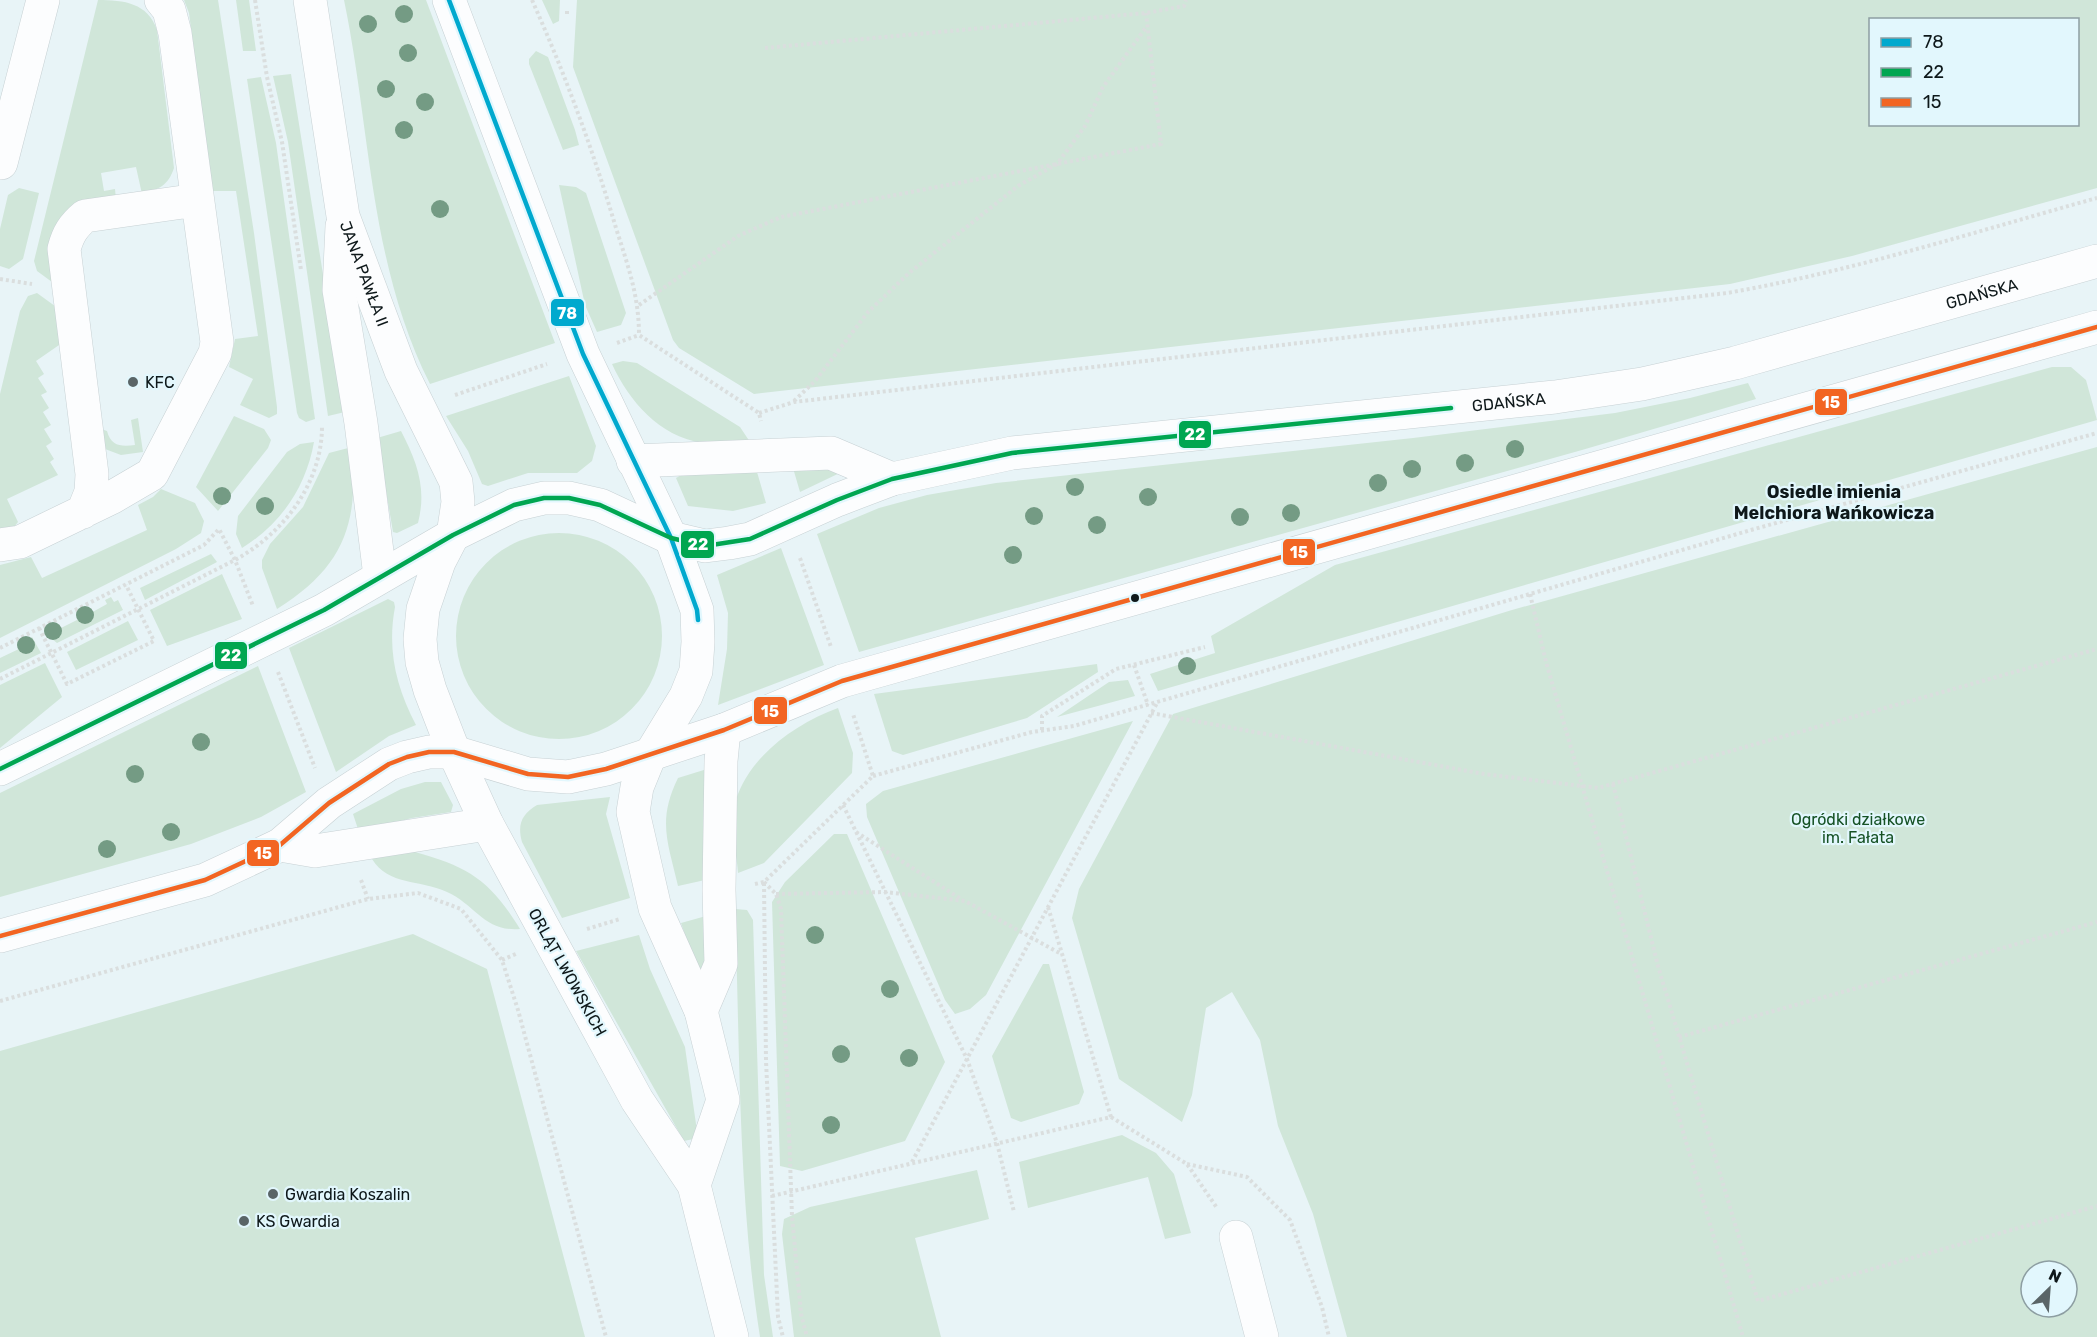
<svg xmlns="http://www.w3.org/2000/svg" width="2097" height="1337" viewBox="0 0 2097 1337" font-family="Rubik,sans-serif">
  <style>
    .green { fill: #d0e6d9; fill-rule: evenodd }
    .lines { fill: none; stroke-linecap: round; stroke-linejoin: round }
    .minor-casing { stroke: #c7d1d4; stroke-width: 34 }
    .major-casing { stroke: #c7d1d4; stroke-width: 34 }
    .path { stroke: #dadede; stroke-width: 4; stroke-dasharray: 3 3; stroke-linecap: butt }
    .minor { stroke: #fcfdfe; stroke-width: 33 }
    .major { stroke: #fcfdfe; stroke-width: 33 }
    .bus-1-casing { stroke: #e2f7fd; stroke-width: 9 }
    .bus-2-casing { stroke: #e2f7fd; stroke-width: 9 }
    .bus-3-casing { stroke: #e2f7fd; stroke-width: 9 }
    .bus-1 { stroke: #00a9ce; stroke-width: 4.5 }
    .bus-2 { stroke: #00a651; stroke-width: 4.5 }
    .bus-3 { stroke: #f26522; stroke-width: 4.5 }
    .tree { fill: #749b84 }
    .poi-dot { fill: #5a6567; stroke: #e2f7fd; stroke-width: 2 }
    .bus-dot { fill: #0e181a; stroke: #e2f7fd; stroke-width: 2 }
    .labels { text-anchor: middle; stroke-width: 4.5; stroke-linejoin: round; paint-order: stroke }
    .street-label { font-size: 16px; fill: #0e181a; stroke: #e2f7fd }
    .poi-label { font-size: 16px; fill: #0e181a; stroke: #e2f7fd; text-anchor: start }
    .park-label { font-size: 16px; fill: #165225; stroke: #e2f7fd }
    .neighbourhood-label { font-size: 18px; font-weight: bold; fill: #0e181a; stroke: #e2f7fd }
    .line-badge { stroke: #e2f7fd; stroke-width: 2 }
    .badge-label { font-size: 16px; text-anchor: middle; font-weight: bold; fill: #fff }
  </style>
  <rect width="100%" height="100%" fill="#e8f4f7"/>
  <path class="green" d="M98,0C124,0 148,3 157,30L174,168C168,186 159,189 142,194L136,167L101,173L104,191L115,189L116,199L52,282L37,271L34,261Z
    M184,0H218L254,233L277,407V414L269,418L240,405L253,379L229,367L235,339L258,336L236,191H212L189,13Z
    M236,0H249L256,51H243Z
    M344,0H426L555,343L430,384C369,263 371,130 344,0Z
    M542,0H560L559,21L553,24Z
    M577,0H2097V188L1852,256L1730,284L754,394L679,348L673,340L573,67ZM1870,20H2078V124H1870Z
    M536,51L548,57L575,130L579,145L563,150L529,64V59Z
    M291,74L345,412L328,416L288,142L273,76Z
    M261,77L276,143L315,419L306,422L299,418L297,413L247,79Z
    M559,185L576,187L586,193L626,313L621,325L597,332L585,305Z
    M19,188L39,193L23,259L9,269L0,266V229L8,195Z
    M37,293L59,309L62,343L36,361L44,374L38,378L47,392L41,395L49,408L43,412L51,425L44,429L52,442L46,446L54,459L50,462L58,475L7,499L18,522L14,527L0,531V394L20,311L28,296Z
    M623,361L637,363L740,427L752,445C736,444 718,446 702,443C659,436 629,401 612,364Z
    M2052,367H2071L2086,380L2097,420L1158,691L1150,674L1215,653L1211,636L1335,565Z
    M569,376L596,446L592,461L577,473H528L488,486L482,484L468,451L446,416Z
    M1748,383L1756,399L1582,450L859,652L817,534L879,508L927,495L996,483L1413,438L1615,413L1690,398Z
    M234,416L264,429L271,440L268,448L218,511L196,487Z
    M138,418L143,452L121,455L105,449L98,428L107,431C111,446 121,447 135,445L131,420Z
    M401,431C417,462 427,488 418,523L397,533L393,532L377,438Z
    M314,442C306,487 281,524 242,548L236,534L238,516L287,452L300,444Z
    M352,447C359,524 344,567 277,609L262,568V560L270,544L303,507L329,453Z
    M2097,447V1337H1347L1313,1214L1278,1126L1260,1040L1232,992L1206,1008L1192,1095L1182,1122L1119,1079L1072,918L1079,889L1173,714L1512,610ZM2031,1271H2067V1307H2031Z
    M793,468L846,470L800,492Z
    M757,472L766,503L733,511L688,506L676,478L683,474Z
    M161,489L195,503L204,521L201,533L176,549L0,638V565L31,557L42,578L147,530L138,505L153,497Z
    M456 636a103 103 0 1 1 206 0a103 103 0 1 1-206 0Z
    M781,548L824,665L718,705L727,649L728,613L717,575Z
    M211,554L217,562L145,600L140,588Z
    M222,574L242,619L167,646L150,610Z
    M111,597L114,602L118,600L123,610L57,643L52,639L48,630L57,626L59,629L81,618L79,614L86,610L89,614L107,604L105,600Z
    M388,599L394,602L395,607C387,650 396,687 416,725L389,736L336,772L289,648Z
    M128,621L138,640L76,670L67,652Z
    M32,637L41,653L0,673V658L21,648L19,644Z
    M45,663L62,697L0,748V685Z
    M1097,664L1098,672L1027,718L903,755L892,751L874,694Z
    M258,666L306,792L261,817L191,844L0,897V793Z
    M1128,680L1135,696L1057,717L1109,682Z
    M838,708L853,753L852,773L764,863L738,873C737,855 730,824 734,807C745,759 794,724 838,708Z
    M1133,721L986,995L970,1009L955,1014L945,1000L867,817L866,804L883,791Z
    M707,769L705,880L678,886C668,842 657,821 678,778Z
    M425,782H441L453,805L451,812L412,818L359,832L353,814L401,789Z
    M610,797L606,814L630,898L562,918L522,842C517,824 522,814 537,805Z
    M834,834H847L945,1062L905,1141L802,1171L780,1166L772,902L785,882Z
    M415,852C469,867 490,880 520,929C484,932 476,905 447,892C419,879 389,886 372,859L389,853Z
    M735,909L747,910L753,920L764,1275L773,1337H760C738,1196 740,1052 735,909Z
    M706,916L707,968L697,969L681,923Z
    M413,934L487,969L585,1337H0V1051Z
    M639,935L650,969L685,1047L698,1138L684,1141L576,951Z
    M1043,964H1049L1084,1092L1079,1104L1021,1122L1011,1118L992,1056Z
    M1122,1135L1156,1153L1174,1174L1191,1233L1165,1239L1148,1177L1028,1208L1019,1162Z
    M977,1170L989,1219L915,1238L941,1337H794L782,1234L784,1219L810,1207Z"/>
  <g class="lines">
    <g class="minor-casing">
      <path id="minor" d="M1,163L43,0
        M83,512L91,492L92,474L64,249C68,234 73,226 85,216L197,200
        M0,545L20,542L111,498L152,474L215,353L217,342L175,33L169,10L161,0
        M0,769L324,610L453,535
        M0,936L205,880L280,845L329,803L389,764L407,757L429,752H454
        M1236,1237L1262,1337"/>
    </g>
    <g class="major-casing">
      <g id="major">
        <path id="s1" d="M310,0L343,216L401,371L456,482L458,502L453,535"/>
        <path d="M449,0L583,354L671,538L697,610L698,642L696,671L686,696L650,755L637,787L633,812L655,908L701,1011L723,1100L694,1185"/>
        <path d="M342,226L339,290L361,423L380,576"/>
        <path d="M633,461L831,453L892,479"/>
        <path d="M454,752L528,774L568,777L606,769L724,730L842,681L2097,327"/>
        <path d="M280,845L315,851L487,824"/>
        <path d="M701,1011L721,964L719,890L721,761L724,730"/>
        <path id="s2" d="M732,1337L694,1185L637,1100L487,824L454,752L430,690L422,662L420,639L423,609L439,562L453,535L514,505L544,498H569L600,505L671,538L705,546L729,543L750,539L837,500L892,479L1012,453L1555,397L1642,384L1735,363L2097,261"/>
      </g>
    </g>
    <path class="path" d="M255,0L267,77L282,142L301,270
      M532,0C565,74 593,150 616,228C628,266 639,296 639,335L759,413L761,421
      M567,14V8
      M765,48L1146,13L1184,6L1186,0
      M0,279L32,284
      M639,305L738,236L781,217L1161,144L1146,13
      M617,343L639,335
      M455,395L547,364
      M794,401L815,381L868,312L909,273L1018,186L1057,164L1085,126L1103,87L1147,26
      M759,413L794,402L1727,293C1853,271 1974,232 2097,198
      M800,558L831,647
      M1530,594L1546,662L1743,1337
      M39,628L67,684L154,641L126,585
      M0,648L204,545L219,529L235,560L253,606
      M1134,665L1148,705
      M278,672L315,768
      M0,679L235,560C284,533 322,483 322,426
      M1151,713L1484,774L1598,788L2097,649
      M1042,730V716L1116,669L1205,647
      M873,776L1032,732L1074,726L1751,530L2097,433
      M1613,784L1658,966L1758,1301L2097,1206
      M843,805L967,1059L997,1143L1014,1212
      M856,832L961,899
      M361,880L368,899
      M764,882L776,894L781,909L792,1216L801,1314L807,1337
      M764,883L766,1061L778,1317L783,1337
      M755,884L764,882L873,776L853,714
      M776,894L885,892L965,901L1063,955
      M587,929L620,919
      M502,960L518,953
      M0,1001L368,899L418,893L461,909L502,960L518,1010L606,1337
      M1679,1037L2097,922
      M1111,1117L1187,1164L1217,1208
      M912,1162L1157,703
      M1187,1164L1247,1177L1290,1220L1322,1307L1329,1337
      M772,1196L1111,1117L1048,907"/>
    <use href="#minor" class="minor"/>
    <use href="#major" class="major"/>
    <g class="bus-1-casing">
      <path id="bus-1" d="M449,0L583,354L671,538L697,610L698,620"/>
    </g>
    <g class="bus-2-casing">
      <path id="bus-2" d="M0,769L324,610L453,535L514,505L544,498H569L600,505L671,538L705,546L750,539L837,500L892,479L1012,453L1451,408"/>
    </g>
    <g class="bus-3-casing">
      <path id="bus-3" d="M0,936L205,880L280,845L329,803L389,764L407,757L429,752H454L528,774L568,777L606,769L724,730L842,681L2097,327"/>
    </g>
    <use href="#bus-1" class="bus-1"/>
    <use href="#bus-2" class="bus-2"/>
    <use href="#bus-3" class="bus-3"/>
  </g>
  <g class="tree">
    <circle cx="404" cy="14" r="9"/>
    <circle cx="368" cy="24" r="9"/>
    <circle cx="408" cy="53" r="9"/>
    <circle cx="386" cy="89" r="9"/>
    <circle cx="425" cy="102" r="9"/>
    <circle cx="404" cy="130" r="9"/>
    <circle cx="440" cy="209" r="9"/>
    <circle cx="1515" cy="449" r="9"/>
    <circle cx="1465" cy="463" r="9"/>
    <circle cx="1412" cy="469" r="9"/>
    <circle cx="1378" cy="483" r="9"/>
    <circle cx="1075" cy="487" r="9"/>
    <circle cx="222" cy="496" r="9"/>
    <circle cx="1148" cy="497" r="9"/>
    <circle cx="265" cy="506" r="9"/>
    <circle cx="1291" cy="513" r="9"/>
    <circle cx="1034" cy="516" r="9"/>
    <circle cx="1240" cy="517" r="9"/>
    <circle cx="1097" cy="525" r="9"/>
    <circle cx="1013" cy="555" r="9"/>
    <circle cx="85" cy="615" r="9"/>
    <circle cx="53" cy="631" r="9"/>
    <circle cx="26" cy="645" r="9"/>
    <circle cx="1187" cy="666" r="9"/>
    <circle cx="201" cy="742" r="9"/>
    <circle cx="135" cy="774" r="9"/>
    <circle cx="171" cy="832" r="9"/>
    <circle cx="107" cy="849" r="9"/>
    <circle cx="815" cy="935" r="9"/>
    <circle cx="890" cy="989" r="9"/>
    <circle cx="841" cy="1054" r="9"/>
    <circle cx="909" cy="1058" r="9"/>
    <circle cx="831" cy="1125" r="9"/>
  </g>
  <g class="poi-dot">
    <circle cx="133" cy="382" r="6"/>
    <circle cx="273" cy="1194" r="6"/>
    <circle cx="244" cy="1221" r="6"/>
  </g>
  <circle class="bus-dot" cx="1135" cy="598" r="5"/>
  <g class="labels">
    <g class="street-label">
      <text dy="6" stroke="none"><textPath href="#s1" startOffset="280">JANA PAWŁA II</textPath></text>
      <text dy="6" stroke="none"><textPath href="#s2" startOffset="2458">GDAŃSKA</textPath></text>
      <text dy="6" stroke="none"><textPath href="#s2" startOffset="1972">GDAŃSKA</textPath></text>
      <text transform="translate(568 972) rotate(61)" y="6">ORLĄT LWOWSKICH</text>
    </g>
    <g class="poi-label">
      <text x="145" y="388">KFC</text>
      <text x="285" y="1200">Gwardia Koszalin</text>
      <text x="256" y="1227">KS Gwardia</text>
    </g>
    <g class="park-label">
      <text x="1858" y="825">Ogródki działkowe<tspan x="1858" dy="18">im. Fałata</tspan></text>
    </g>
    <g class="neighbourhood-label">
      <text x="1834" y="498">Osiedle imienia<tspan x="1834" dy="21">Melchiora Wańkowicza</tspan></text>
    </g>
  </g>
  <g class="line-badge">
    <rect x="550" y="298" width="35" height="29" rx="6" fill="#00a9ce"/>
    <rect x="1814" y="388" width="34" height="28" rx="6" fill="#f26522"/>
    <rect x="1178" y="420" width="34" height="29" rx="6" fill="#00a651"/>
    <rect x="680" y="530" width="35" height="29" rx="6" fill="#00a651"/>
    <rect x="1282" y="538" width="34" height="28" rx="6" fill="#f26522"/>
    <rect x="214" y="641" width="34" height="29" rx="6" fill="#00a651"/>
    <rect x="753" y="696" width="35" height="29" rx="6" fill="#f26522"/>
    <rect x="246" y="839" width="34" height="28" rx="6" fill="#f26522"/>
  </g>
  <g class="badge-label">
    <text x="567" y="319">78</text>
    <text x="1831" y="408">15</text>
    <text x="1195" y="440">22</text>
    <text x="698" y="550">22</text>
    <text x="1299" y="558">15</text>
    <text x="231" y="661">22</text>
    <text x="770" y="717">15</text>
    <text x="263" y="859">15</text>
  </g>
  <rect x="1869" y="18" width="210" height="108" fill="#e2f7fd" stroke="#8d9ea2" stroke-width="1.5"/>
  <rect x="1881" y="38" width="30" height="9" fill="#00a9ce" stroke="#8d9ea2" stroke-width="1.5"/>
  <text x="1923" y="48" font-size="18" fill="#0e181a">78</text>
  <rect x="1881" y="68" width="30" height="9" fill="#00a651" stroke="#8d9ea2" stroke-width="1.5"/>
  <text x="1923" y="78" font-size="18" fill="#0e181a">22</text>
  <rect x="1881" y="98" width="30" height="9" fill="#f26522" stroke="#8d9ea2" stroke-width="1.5"/>
  <text x="1923" y="108" font-size="18" fill="#0e181a">15</text>
  <g transform="translate(2049 1289) rotate(25)"><circle r="28" fill="#e2f7fd" stroke="#8d9ea2" stroke-width="1.5"/>
  <path d="M0-4.5L10 22L0 15L-10 22Z" fill="#5a6567"/>
  <text y="-9" font-size="16" font-weight="bold" text-anchor="middle" fill="#0e181a">N</text>
  </g>
</svg>
